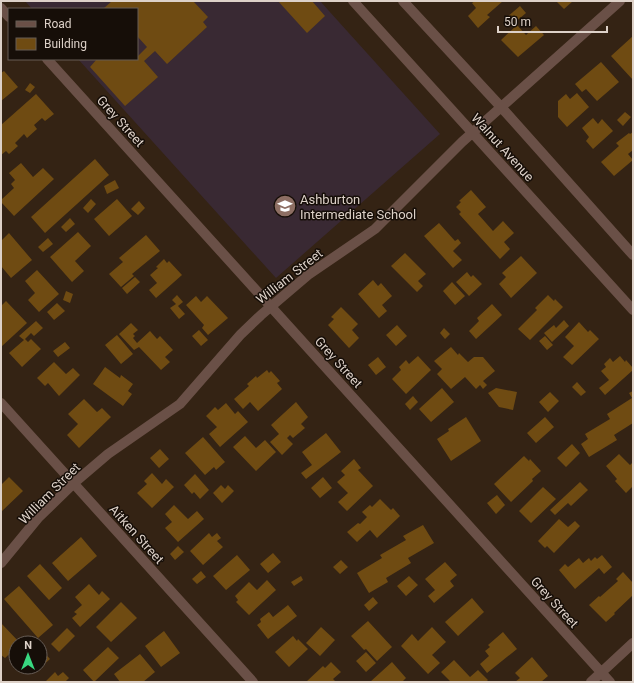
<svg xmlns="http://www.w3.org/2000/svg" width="634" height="683" viewBox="0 0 634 683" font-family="Roboto,sans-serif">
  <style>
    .education { fill: #392933 }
    .building { fill: #6f4b12 }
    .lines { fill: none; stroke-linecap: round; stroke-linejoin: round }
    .minor { stroke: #6a5047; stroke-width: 10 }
    .labels { text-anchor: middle; stroke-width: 3; stroke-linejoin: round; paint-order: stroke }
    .street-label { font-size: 13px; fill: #ddd1c8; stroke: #160e08 }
    .poi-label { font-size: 13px; fill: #ddd1c8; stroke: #160e08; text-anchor: start }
  </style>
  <rect width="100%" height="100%" fill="#342314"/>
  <path class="education" d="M25,1H320L440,134L276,278L78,59H137V9H32Z"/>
  <path class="building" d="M112,1H193L208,17L203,22L207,27L167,64L155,51L144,61L158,77L125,106L90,67L97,59H137V57L147,47L137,36V9H103Z
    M278,1H312L325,16L307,33Z
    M475,1H503L487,15L490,17L478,28L468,16L476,8L472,3Z
    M556,1H573L564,9Z
    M520,6L526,13L513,24L507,17Z
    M517,25L526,35L536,26L544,35L518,57L501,40Z
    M633,36V80L611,56Z
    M601,62L619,82L597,101L586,89L582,92L575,84Z
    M4,71L18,87L1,101V73Z
    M30,83L35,87L30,93L25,90Z
    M577,93L589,107L567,127L558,117V101L566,94L570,99Z
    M36,94L54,114L45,121L42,118L34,125L37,129L27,138L24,134L15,143L18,146L9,154L6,151L1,155V125Z
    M625,112L631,117L623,126L617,120Z
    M593,118L598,124L602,119L613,131L593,149L586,141L589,137L582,128Z
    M633,132V150L628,154L633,160L614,176L601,162L619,146L616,143L629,133L630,134Z
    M95,159L109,175L45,233L31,217Z
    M21,163L33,177L43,168L54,179L14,216L1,202V200L14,188L11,184L15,180L9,173Z
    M115,180L119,188L107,194L104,186Z
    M471,190L486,207L478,214L493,231L503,221L514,233L504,242L510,249L500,259L459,214L461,212L456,207L461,202L459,201Z
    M91,199L96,204L88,213L83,208Z
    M117,199L132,216L109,236L94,219Z
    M139,201L145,208L138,215L131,209Z
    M70,218L75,224L66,232L61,227Z
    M439,223L455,241L458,239L461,243L453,251L462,260L453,268L424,236Z
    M78,232L91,246L75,261L84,271L72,282L50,257Z
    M9,233L32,260L11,278L1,266V241Z
    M146,235L160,251L132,274L134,276L121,287L109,274L123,262L119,258Z
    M48,238L53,244L43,252L38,247Z
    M405,253L426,274L418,281L423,286L417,292L391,266Z
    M521,256L537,273L511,298L499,284L506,277L502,273Z
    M164,259L167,263L169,261L182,275L156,298L149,290L157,283L150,275L158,268L156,267Z
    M37,270L59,294L39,312L28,300L35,293L25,281Z
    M467,272L471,277L473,275L482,284L469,296L456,282Z
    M135,277L140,282L127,294L122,288Z
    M373,280L378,286L381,283L392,296L382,305L387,311L379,318L358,294Z
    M452,282L465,296L455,305L443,291Z
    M66,291L73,294L70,303L63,300Z
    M177,295L183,302L178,306L185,314L179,319L170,308L176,304L172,300Z
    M548,295L554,301L555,299L563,307L530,340L518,329L537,310L535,308Z
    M196,296L201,302L207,296L228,318L208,335L202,328L204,325L186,305Z
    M6,301L27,323L1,347V306Z
    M57,303L65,311L54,320L47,312Z
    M492,304L502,315L476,339L469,331L479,321L477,318Z
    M341,307L358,324L352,330L359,338L349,348L328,325L334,319L331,317Z
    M564,320L569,326L552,342L544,333L554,325L556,328Z
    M36,321L43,328L34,336L31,333L25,339L28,342L31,339L41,349L22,367L9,353L24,340L19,336Z
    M579,322L588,332L590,330L599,339L572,365L563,357L574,346L565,337Z
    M131,323L138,330L133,334L135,336L133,338L137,343L150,331L157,339L160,336L173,350L165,357L170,362L161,370L139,347L134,350L119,334Z
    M397,325L407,336L396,346L386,335Z
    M444,328L450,334L445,339L440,333Z
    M199,330L208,340L201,346L192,336Z
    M117,335L133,354L121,364L105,345Z
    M545,336L553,345L547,350L539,341Z
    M65,342L70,348L58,357L53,351Z
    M451,347L458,355L459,353L468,362L474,357H483L495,371L483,381L487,385L483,389L480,385L476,389L465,377L451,389L437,374L442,369L434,361Z
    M418,356L431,370L406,394L392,379L401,370L399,367L406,360L409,364Z
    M620,356L625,362L626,360L633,368V370L605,395L599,388L609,380L601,371L606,367L604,364L610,358L613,362Z
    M378,357L386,367L376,375L368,365Z
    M54,362L66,374L73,368L80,375L59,396L48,383L45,386L37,378Z
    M105,367L120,378L121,375L133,384L128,391L132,394L123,406L93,384Z
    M267,370L269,373L271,371L280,381L277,383L282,389L258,411L250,402L243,409L234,399L249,386L247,384L256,376L257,378Z
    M577,382L586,392L581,396L572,387Z
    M442,388L454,402L431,422L419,409Z
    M496,388L517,392L513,410L499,407L488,393Z
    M633,391V423L614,435L617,440L589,457L581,444L588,439L585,434L610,419L607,414L632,398L629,393Z
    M550,392L559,401L548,412L539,402Z
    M413,396L418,402L410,410L405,404Z
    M84,399L97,412L102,408L111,417L79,448L67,435L78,424L68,414Z
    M296,402L308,417L301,424L305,428L293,438L290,435L287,438L293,444L282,455L270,442L279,434L271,425Z
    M226,403L235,414L238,411L248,422L220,447L209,434L217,427L206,416L215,407L218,410Z
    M466,417L481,441L451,461L437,439L449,431L448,429Z
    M545,417L554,427L536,443L527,433Z
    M326,433L341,452L306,479L301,473L312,465L302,452Z
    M245,436L256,448L265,440L276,452L256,471L233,447Z
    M203,437L225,462L216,470L214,467L205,475L185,453Z
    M572,444L580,453L566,467L557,458Z
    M160,449L169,459L159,468L150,458Z
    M619,454L630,465L633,462V486L626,493L615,481L617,479L606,466Z
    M524,456L529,461L530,459L541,471L532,479L533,481L511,502L494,484Z
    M354,459L361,468L358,470L373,486L347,511L338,502L348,493L337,482L345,475L341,471Z
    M152,473L162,484L166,479L174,487L152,508L137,493L147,484L144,481Z
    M195,474L209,490L200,499L194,492L192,494L184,485Z
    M9,477L23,491L1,512V485Z
    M323,477L332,488L320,498L311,488Z
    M580,482L588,490L571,506L568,503L555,515L550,510Z
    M221,485L225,489L228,485L234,491L222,503L213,493Z
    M543,487L556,499L531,523L519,511Z
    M497,495L505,505L496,514L487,503Z
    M380,499L391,510L393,508L400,516L377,538L370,530L357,542L347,532L358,523L360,524L367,517L362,512L370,505L372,507Z
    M174,505L188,519L197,511L204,519L178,542L165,528L172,522L165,514Z
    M559,519L568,527L575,521L580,526L554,553L547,546L545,548L538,541Z
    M423,525L434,543L408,558L411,563L386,578L388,582L369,593L357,573L382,558L380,555L406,540L403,536Z
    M209,533L212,537L217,533L221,538L217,541L223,547L203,565L190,551Z
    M81,537L97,556L68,581L52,563Z
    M178,546L184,552L175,560L170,554Z
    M273,553L281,562L268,573L260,564Z
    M237,555L250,570L226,590L213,576Z
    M602,555L612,567L604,574L599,568L575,589L559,570L565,564L568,567L579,558L583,563L589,558L591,561L595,557L597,559Z
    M341,560L348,567L340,574L333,567Z
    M445,562L457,575L450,581L454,586L434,603L428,596L435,590L425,579Z
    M40,564L62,588L49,600L27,576Z
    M201,571L206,577L197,584L192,579Z
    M623,572L633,583V597L632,596L614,613L615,614L606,622L589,605L599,596L600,597L618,581L616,579Z
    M301,576L303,580L294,586L291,582Z
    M409,576L418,585L406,596L397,586Z
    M267,580L276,590L249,615L236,602L238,600L235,596L249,582L257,590Z
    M89,584L99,595L102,591L110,599L80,627L72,618L77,614L74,612L82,605L75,597Z
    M19,586L53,625L38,638L4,599Z
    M373,597L378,603L369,611L364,605Z
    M472,598L484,612L458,636L445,622Z
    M121,602L137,618L111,642L96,627Z
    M288,605L297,616L268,639L257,625L261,622L260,619L269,612L273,617Z
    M368,621L392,647L377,661L366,649L364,650L351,636Z
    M1,623L20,643H16V648L5,658L1,655Z
    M321,627L335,640L320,656L306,643Z
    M432,627L446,642L432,655L440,663L428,674L401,646L412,634L418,641Z
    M67,628L75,636L59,652L51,644Z
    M164,631L180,653L161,667L145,646Z
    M503,632L517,649L487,673L480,664L489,656L485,651L490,647L488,645Z
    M293,636L297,641L298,639L308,649L289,667L275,652Z
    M108,647L119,658L94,682L83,670Z
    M40,648L50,659L40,668Z
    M366,652L376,663L366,672L356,661Z
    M140,654L155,672L143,682H120L114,674Z
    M532,657L548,676L541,682H515L520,678L515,673Z
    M454,660L470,677L478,670L488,680L486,682H451L441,672Z
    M331,662L341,672L333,679L335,681L334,682H306L323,666L325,668Z
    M392,662L406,678L402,682H370Z
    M55,672L58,676L63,672L69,678L65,682H45Z"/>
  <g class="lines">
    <path class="minor" d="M353,1L633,310
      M403,1L501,107L633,255
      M1,8L9,17
      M47,59L610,682
      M1,403L253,682
      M1,563L38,518L74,483L108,454L180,404L241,334L261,315L308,275L375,229L462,142L620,1
      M591,682L633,643"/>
  </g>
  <defs>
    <g id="school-disc" transform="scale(1.15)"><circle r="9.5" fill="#8d6e63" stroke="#160e08"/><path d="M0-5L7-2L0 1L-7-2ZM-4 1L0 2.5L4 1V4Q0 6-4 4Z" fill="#fff"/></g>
  </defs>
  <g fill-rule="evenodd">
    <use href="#school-disc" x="285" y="206"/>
  </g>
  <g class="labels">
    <g class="street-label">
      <text transform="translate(121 121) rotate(48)" y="5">Grey Street</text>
      <text transform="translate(503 147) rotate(48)" y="5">Walnut Avenue</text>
      <text transform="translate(289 276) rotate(-38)" y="5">William Street</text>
      <text transform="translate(339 362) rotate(48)" y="5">Grey Street</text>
      <text transform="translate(49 493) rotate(-45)" y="5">William Street</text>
      <text transform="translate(137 534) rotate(48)" y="5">Aitken Street</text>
      <text transform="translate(555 602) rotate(48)" y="5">Grey Street</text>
    </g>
    <g class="poi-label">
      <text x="300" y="204">Ashburton<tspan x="300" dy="15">Intermediate School</tspan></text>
    </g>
  </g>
  <rect width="634" height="683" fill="none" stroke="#ddd1c8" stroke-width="4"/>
  <rect x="8" y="8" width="130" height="52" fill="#160e08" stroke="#665c55"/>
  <rect x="16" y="21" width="20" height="6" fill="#6a5047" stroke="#665c55"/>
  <text x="44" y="28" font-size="12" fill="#ddd1c8">Road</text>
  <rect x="16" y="38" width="20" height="12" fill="#6f4b12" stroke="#665c55"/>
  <text x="44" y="48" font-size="12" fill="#ddd1c8">Building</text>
  <g transform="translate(28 655)"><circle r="19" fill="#160e08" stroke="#665c55"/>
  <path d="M0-3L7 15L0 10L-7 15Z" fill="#38d880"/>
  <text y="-6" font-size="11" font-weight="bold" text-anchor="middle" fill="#ddd1c8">N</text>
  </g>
  <path d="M498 26v6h109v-6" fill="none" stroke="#ddd1c8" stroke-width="2"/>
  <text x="504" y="26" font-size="12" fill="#ddd1c8" stroke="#160e08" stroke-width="3" paint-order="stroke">50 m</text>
</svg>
